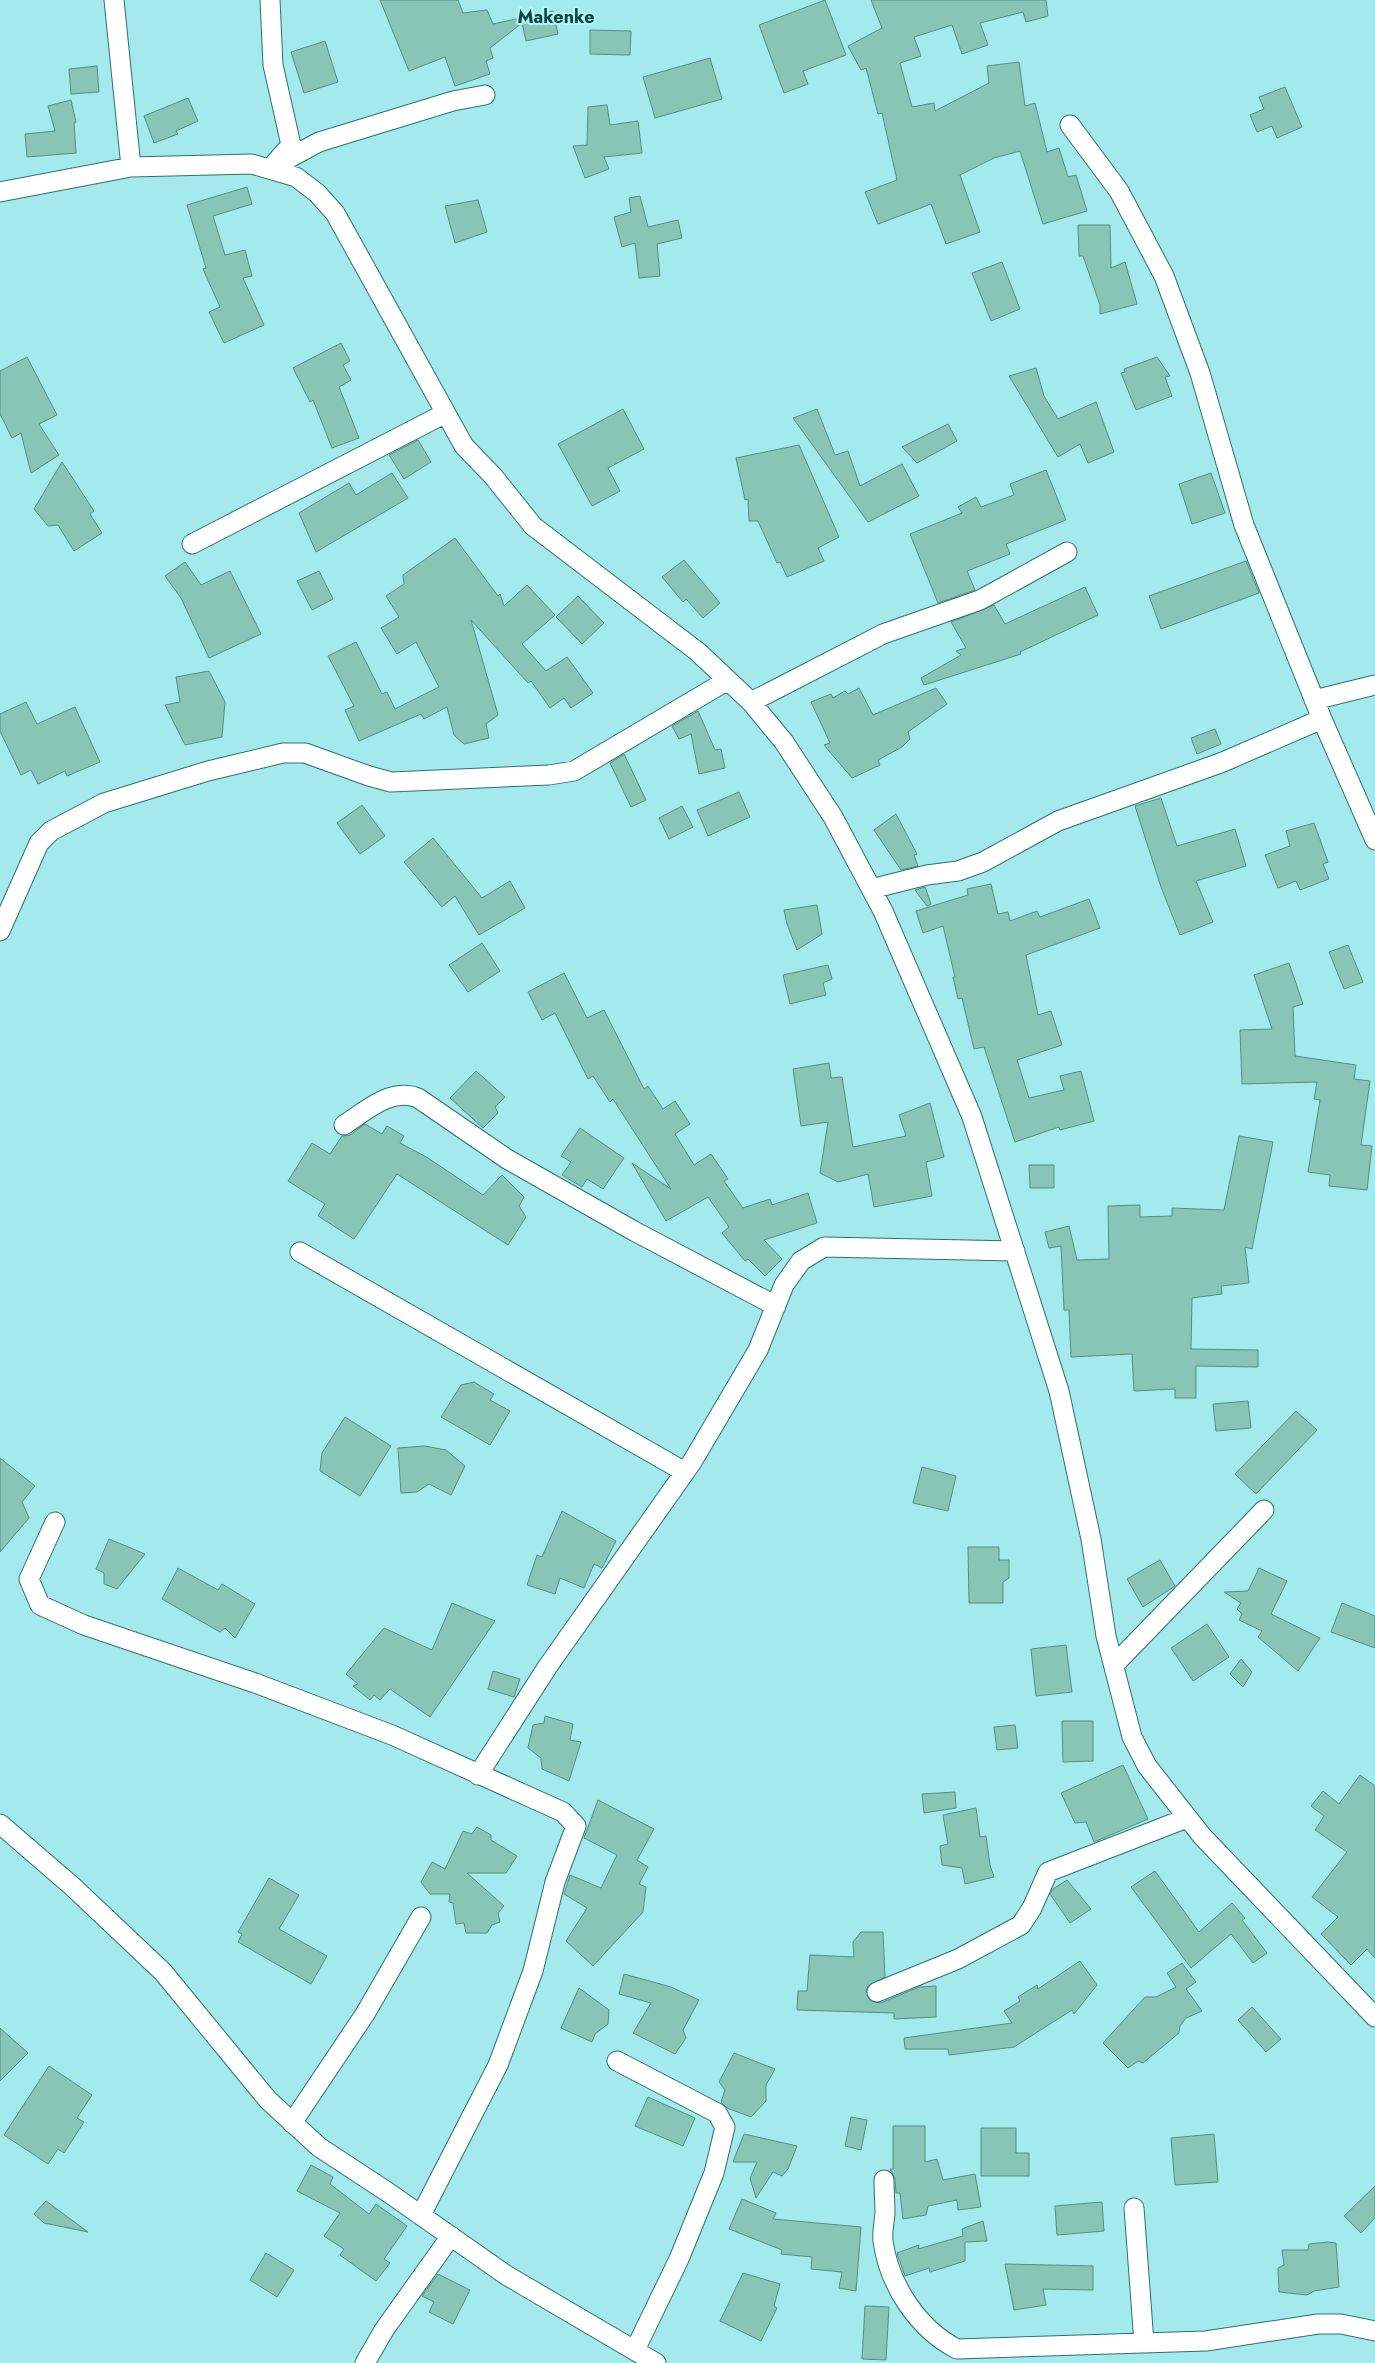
<svg xmlns="http://www.w3.org/2000/svg" width="1375" height="2363" viewBox="0 0 1375 2363" font-family="Jost,sans-serif">
  <style>
    .building { fill: #87c6b7; stroke: #518f81 }
    .lines { fill: none; stroke-linecap: round; stroke-linejoin: round }
    .street-casing { stroke: #2b7072; stroke-width: 21 }
    .street { stroke: #fff; stroke-width: 19 }
    .labels { text-anchor: middle; stroke-width: 4; stroke-linejoin: round; paint-order: stroke }
    .quarter-label { font-size: 18px; font-weight: bold; fill: #0c4446; stroke: #b1f7f8 }
  </style>
  <rect width="100%" height="100%" fill="#a4e9eb"/>
  <path class="building" d="M380,0H458L463,13L487,10L493,24L553,11L558,34L526,41L522,23L490,48L493,58L486,61L490,74L455,86L445,57L409,71Z
    M825,0L846,55L803,71L808,84L784,93L759,25Z
    M871,0H1046L1048,16L1026,22L1023,12L980,23L988,45L962,54L952,25L914,37L921,56L900,63L912,107L934,103L935,111L989,83L987,66L1019,62L1025,106L1035,103L1047,152L1059,148L1068,177L1076,175L1087,211L1043,224L1020,151L994,158L960,175L980,232L946,244L931,204L878,224L865,192L897,180L882,113L878,114L866,68L861,70L848,46L882,28Z
    M590,30L631,31L630,55L590,54Z
    M325,41L338,82L304,93L291,52Z
    M710,58L722,99L655,118L643,77Z
    M97,66L99,92L71,94L69,69Z
    M1285,87L1302,127L1277,138L1272,126L1257,132L1250,115L1264,109L1259,97Z
    M188,98L198,121L176,131L178,134L154,143L144,116Z
    M71,100L76,122L74,123L76,153L27,157L25,134L55,131L48,106Z
    M607,105L610,125L638,121L642,153L604,157L609,169L585,178L573,146L587,145L588,107Z
    M247,187L252,204L213,216L225,255L245,250L252,276L243,278L264,325L224,343L209,312L220,307L203,269L206,268L187,205Z
    M640,196L648,227L678,220L682,238L657,244L660,276L639,278L635,243L622,247L614,217L631,212L629,198Z
    M478,200L487,232L455,243L445,206Z
    M1078,225H1110L1111,268L1125,262L1137,304L1100,314V305L1083,256H1079Z
    M1002,262L1020,309L991,321L972,273Z
    M341,343L350,361L343,365L351,380L339,387L359,438L332,448L313,400L310,402L293,368Z
    M27,357L57,415L39,424L59,455L31,473L21,433L12,438L0,414V371Z
    M1157,357L1170,376L1165,377L1172,396L1136,410L1121,373L1125,372L1124,369Z
    M1036,368L1044,396L1058,419L1096,402L1114,452L1088,463L1080,444L1058,457L1009,376Z
    M623,409L644,449L608,468L620,491L592,506L558,444Z
    M817,409L835,455L848,451L860,486L902,464L919,496L868,522L793,418Z
    M948,424L957,441L917,463L902,447Z
    M418,440L431,462L404,479L389,455Z
    M799,445L839,537L818,548L824,561L787,577L780,562L777,563L758,521H749L748,499L745,500L736,458Z
    M62,462L94,511L90,514L102,533L74,551L58,525L48,526L34,509Z
    M1046,470L1066,520L1006,544L1010,554L967,571L975,590L938,603L910,534L962,513L958,507L976,497L981,507L1014,495L1010,484Z
    M392,473L408,498L316,552L299,513L349,483L356,495Z
    M1211,473L1225,513L1192,524L1179,484Z
    M455,538L498,596L500,594L504,606L527,585L555,615L522,644L546,671L567,657L593,693L571,708L564,698L550,708L531,681L528,683L471,620L498,715L486,724L489,738L464,744L454,735L447,707L424,719L421,714L359,741L345,710L354,706L328,656L356,642L382,694L387,692L395,709L439,687L416,642L397,654L381,628L399,617L386,596L404,584L403,575Z
    M684,560L720,603L703,618L686,599L683,602L662,577Z
    M1246,561L1259,593L1161,629L1149,596Z
    M185,562L201,585L230,571L261,634L209,658L181,598L165,576Z
    M319,571L333,599L312,610L297,581Z
    M1085,587L1098,615L1020,652L1021,654L924,685L921,678L961,655L956,651L966,648L951,622L994,605L1005,624Z
    M578,596L604,623L582,644L556,617Z
    M209,671L225,702L222,737L185,745L165,705L180,702L176,677Z
    M859,688L873,715L936,688L947,704L908,732L910,739L902,747L878,760L880,765L852,778L824,745L830,743L811,702L831,694L833,698L845,691L848,694Z
    M26,702L37,724L75,707L100,762L67,776L65,771L38,784L31,770L21,775L0,731V714Z
    M698,711L715,750L721,749L725,768L699,774L691,734L679,739L672,726Z
    M1215,729L1221,744L1197,754L1191,738Z
    M624,754L646,800L631,807L610,763Z
    M739,792L750,817L708,836L697,810Z
    M1161,798L1177,846L1235,829L1246,866L1196,881L1213,922L1180,935L1161,887L1135,806Z
    M362,805L385,836L360,854L337,823Z
    M682,806L693,827L669,839L659,818Z
    M896,814L917,854L914,855L918,866L901,870L874,830Z
    M1314,823L1328,862L1323,864L1329,879L1300,890L1296,881L1278,888L1265,855L1290,846L1286,831Z
    M433,838L482,898L510,881L525,908L479,935L455,896L442,907L404,862Z
    M991,884L998,914L1008,912L1010,921L1037,911L1040,917L1089,899L1100,928L1026,955L1038,1015L1051,1011L1062,1045L1017,1060L1029,1098L1064,1090L1060,1076L1081,1071L1094,1121L1060,1130L1059,1127L1015,1142L984,1047L974,1049L962,998L958,999L953,977H955L943,926L923,933L916,911L968,895L967,889Z
    M925,887L931,904L927,906L915,890Z
    M817,905L822,934L797,950L787,924L784,910Z
    M482,943L500,971L468,992L449,965Z
    M1348,945L1363,982L1344,989L1329,952Z
    M1289,963L1303,1004L1293,1007L1295,1056L1356,1065L1354,1079L1370,1081L1361,1145L1372,1146L1367,1190L1329,1186L1330,1175L1308,1172L1320,1100L1314,1099L1317,1082L1242,1084L1240,1030L1272,1029L1254,975Z
    M828,965L832,979L823,983L826,995L790,1004L783,975Z
    M564,973L587,1018L604,1010L644,1089L648,1086L663,1109L675,1101L690,1124L675,1134L694,1165L711,1154L728,1179L724,1181L743,1208L770,1199L772,1205L808,1193L817,1223L764,1240L782,1259L765,1276L748,1259L745,1261L722,1233L729,1227L708,1197L666,1221L632,1163L671,1189L613,1099L610,1102L593,1076L588,1079L555,1013L542,1020L528,992Z
    M829,1063L831,1078L842,1077L853,1147L906,1136L899,1115L930,1103L944,1157L926,1162L932,1196L874,1207L868,1174L838,1182L820,1173L828,1122L801,1126L793,1069Z
    M476,1071L505,1097L495,1107L498,1113L483,1128L450,1098Z
    M365,1124L382,1134L387,1126L404,1136L400,1143L428,1158L483,1195L502,1175L524,1197L519,1206L526,1217L508,1245L397,1174L354,1239L318,1216L325,1204L288,1181L312,1143L330,1154L342,1136L350,1135Z
    M580,1128L624,1158L603,1189L587,1179L582,1187L562,1175L571,1162L561,1156Z
    M1239,1136L1273,1142L1252,1249L1245,1247L1249,1283L1221,1286L1222,1294L1192,1298L1191,1349L1258,1350V1367L1196,1366V1398H1175V1389L1134,1391L1132,1354L1071,1357L1069,1310H1064L1061,1246L1049,1248L1045,1232L1069,1226L1077,1260L1109,1259L1108,1206L1140,1205V1217L1172,1216V1208L1224,1210Z
    M1029,1165H1054V1188H1030Z
    M474,1382L494,1394L490,1400L510,1411L490,1445L441,1417L461,1385Z
    M1248,1401L1251,1428L1216,1431L1213,1404Z
    M1296,1411L1317,1430L1256,1494L1235,1474Z
    M345,1417L391,1446L360,1496L320,1471L322,1453Z
    M425,1446L446,1450L465,1466L451,1495L429,1484L417,1492L401,1493L398,1448Z
    M0,1458L35,1486L22,1502L29,1518L0,1552Z
    M922,1467L956,1476L948,1511L913,1503Z
    M562,1511L616,1541L602,1568L594,1564L584,1588L560,1578L555,1594L527,1585L537,1555L542,1557Z
    M109,1539L145,1554L117,1589L104,1584V1573L96,1569Z
    M968,1547H999V1560H1009V1578L1003,1582V1603H969Z
    M1160,1560L1175,1586L1143,1607L1127,1579Z
    M178,1568L218,1590L222,1584L255,1604L235,1638L225,1628L220,1632L162,1599Z
    M1259,1568L1287,1581L1271,1614L1320,1638L1298,1671L1258,1637L1262,1631L1239,1620L1242,1614L1237,1609L1241,1603L1224,1592L1248,1591Z
    M452,1603L495,1621L430,1717L390,1689L380,1700L374,1695L370,1700L353,1686L358,1684L346,1674L384,1628L432,1650Z
    M1342,1603L1375,1616V1648L1331,1632Z
    M1207,1624L1229,1657L1193,1681L1171,1648Z
    M1066,1645L1072,1692L1036,1696L1031,1649Z
    M1241,1659L1252,1672L1243,1687L1230,1674Z
    M493,1671L520,1679L514,1697L488,1689Z
    M545,1716L573,1724L570,1740L581,1742L569,1781L542,1769L541,1758L528,1748L533,1725L544,1723Z
    M1062,1721H1093V1761L1063,1762Z
    M1015,1725L1018,1748L997,1750L994,1727Z
    M1123,1765L1148,1819L1094,1842L1086,1822L1075,1823L1061,1793Z
    M1360,1775L1375,1786V1958L1367,1949L1351,1965L1321,1934L1338,1917L1312,1897L1347,1852L1315,1830L1324,1816L1311,1806L1323,1791L1339,1804Z
    M955,1792L956,1808L924,1813L922,1794Z
    M598,1800L654,1829L637,1860L648,1867L639,1884L646,1887L643,1912L593,1966L566,1941L587,1908L564,1894L570,1875L601,1888L617,1855L584,1838Z
    M976,1808L980,1837L986,1836L990,1865L994,1877L965,1884L962,1868L942,1865L940,1846L948,1844L943,1815Z
    M477,1827L491,1835V1840L517,1856L506,1873H467L504,1906L498,1913L500,1922L492,1925L487,1933H466L464,1923L456,1924L453,1903L449,1902L450,1894H430L421,1882L432,1862L445,1869L463,1831L472,1834Z
    M1155,1871L1199,1932L1232,1903L1245,1918L1242,1920L1267,1953L1253,1963L1231,1934L1191,1968L1131,1887Z
    M269,1878L299,1895L279,1929L327,1956L311,1984L238,1942L242,1934L238,1932Z
    M1067,1880L1091,1909L1070,1923L1050,1894L1053,1889Z
    M861,1932H883L885,1977L868,1986L866,1991L870,2001L881,2003L919,1987L936,1986V2017L894,2019V2013L797,2010L798,1991H807L810,1955L854,1957L853,1942Z
    M1080,1961L1097,1985L1074,2014L1072,2010L1014,2047L949,2055L948,2049H905L904,2038L1012,2023L1004,2011L1020,2001L1018,1997L1037,1985L1038,1989Z
    M1182,1963L1196,1982L1186,1989L1202,2011L1186,2018L1180,2026L1179,2033L1143,2063L1138,2061L1128,2068L1103,2043L1145,1997H1156L1176,1987L1167,1973Z
    M624,1974L671,1987L699,2000L683,2030L686,2038L675,2054L633,2033L651,2003L619,1994Z
    M579,1988L609,2010L608,2024L595,2034L592,2042L561,2028Z
    M1252,2007L1281,2039L1266,2052L1238,2020Z
    M0,2028L28,2053L0,2081Z
    M734,2053L775,2069L766,2085V2101L751,2117L727,2108L721,2102L725,2090L719,2082Z
    M49,2066L92,2095L77,2118L84,2122L64,2153L58,2149L48,2164L4,2135Z
    M648,2097L695,2118L683,2146L635,2126Z
    M851,2117L867,2120L861,2150L845,2146Z
    M893,2126H925V2162L937,2159L943,2180L975,2174L981,2207L958,2210L957,2200L928,2206L926,2215L903,2219L900,2193H896L895,2179L890,2169H893Z
    M981,2128H1016V2153H1029V2176H981Z
    M744,2134L797,2146L788,2169L782,2176L773,2172L756,2198L750,2178L757,2162H733Z
    M1214,2134L1218,2182L1175,2185L1171,2138Z
    M311,2165L333,2177L330,2184L369,2214L376,2204L407,2226L384,2259L390,2263L376,2281L340,2255L344,2249L324,2236L340,2213L297,2191Z
    M1375,2186V2218L1361,2233L1344,2216Z
    M742,2199L776,2213L773,2219L861,2227L856,2291L839,2288L842,2272L811,2269L812,2257L781,2254L782,2250L729,2229Z
    M46,2201L88,2232L44,2223L34,2214Z
    M1102,2202L1104,2231L1057,2235L1055,2206Z
    M983,2221L987,2241L965,2242V2261L930,2272L929,2268L905,2276L897,2253L919,2245L918,2249L963,2236L962,2229Z
    M1328,2242L1336,2243L1339,2287L1314,2291L1307,2295L1279,2292L1278,2268L1284,2265L1282,2250H1308L1309,2244Z
    M266,2253L294,2270L277,2297L250,2280Z
    M1005,2264L1093,2266V2290L1043,2289L1046,2305L1014,2310Z
    M743,2273L780,2284L774,2306L777,2308L761,2341L720,2321Z
    M438,2274L470,2290L453,2324L429,2312L434,2302L422,2296Z
    M865,2306L889,2307L886,2360L862,2359Z"/>
  <g class="lines">
    <g class="street-casing">
      <path id="street" d="M114,0L131,167
        M270,0L273,65L291,145L275,163
        M1070,125L1119,191L1164,276L1200,373L1244,525L1322,719L1375,840
        M269,169L319,142L453,101L485,95
        M0,192L131,167L252,164L296,177L317,193L335,213L464,446L493,476L533,526L698,652L751,702L784,742L833,817L883,911L972,1117L1059,1391L1091,1539L1106,1636L1132,1737L1147,1766L1202,1836L1375,2017
        M192,544L444,414
        M1314,700L1375,685
        M751,702L883,634L980,600L1067,552
        M871,889L927,875L958,871L983,862L1058,821L1223,762L1322,719
        M0,931L39,843L51,831L104,803L208,771L283,753H305L369,776L391,782L549,775L574,771L728,680
        M344,1125C366,1111 391,1087 418,1098L507,1159L634,1231L776,1306
        M300,1252L685,1472
        M55,1522L29,1579L40,1605L84,1625L255,1683L392,1735L563,1812L576,1826L555,1882L533,1971L498,2065L421,2215
        M1115,1664L1264,1510
        M478,1775L548,1666L692,1462L758,1350L784,1285L801,1261L824,1247L1015,1251
        M0,1824L72,1886L163,1972L268,2100L319,2147L389,2193L506,2275L656,2363
        M877,1992L958,1959L1021,1925L1032,1908L1048,1872L1187,1818
        M617,2061L717,2113L725,2127L714,2173L679,2259L635,2350
        M292,2123L365,2014L421,1917
        M884,2180C884,2191 885,2203 885,2214C884,2223 882,2233 883,2241C889,2285 918,2329 957,2349L1206,2341L1318,2324H1341L1375,2331
        M1134,2208L1144,2343
        M365,2363L384,2330L451,2236"/>
    </g>
    <use href="#street" class="street"/>
  </g>
  <g class="labels">
    <g class="quarter-label">
      <text x="556" y="23">Makenke</text>
    </g>
  </g>
</svg>
